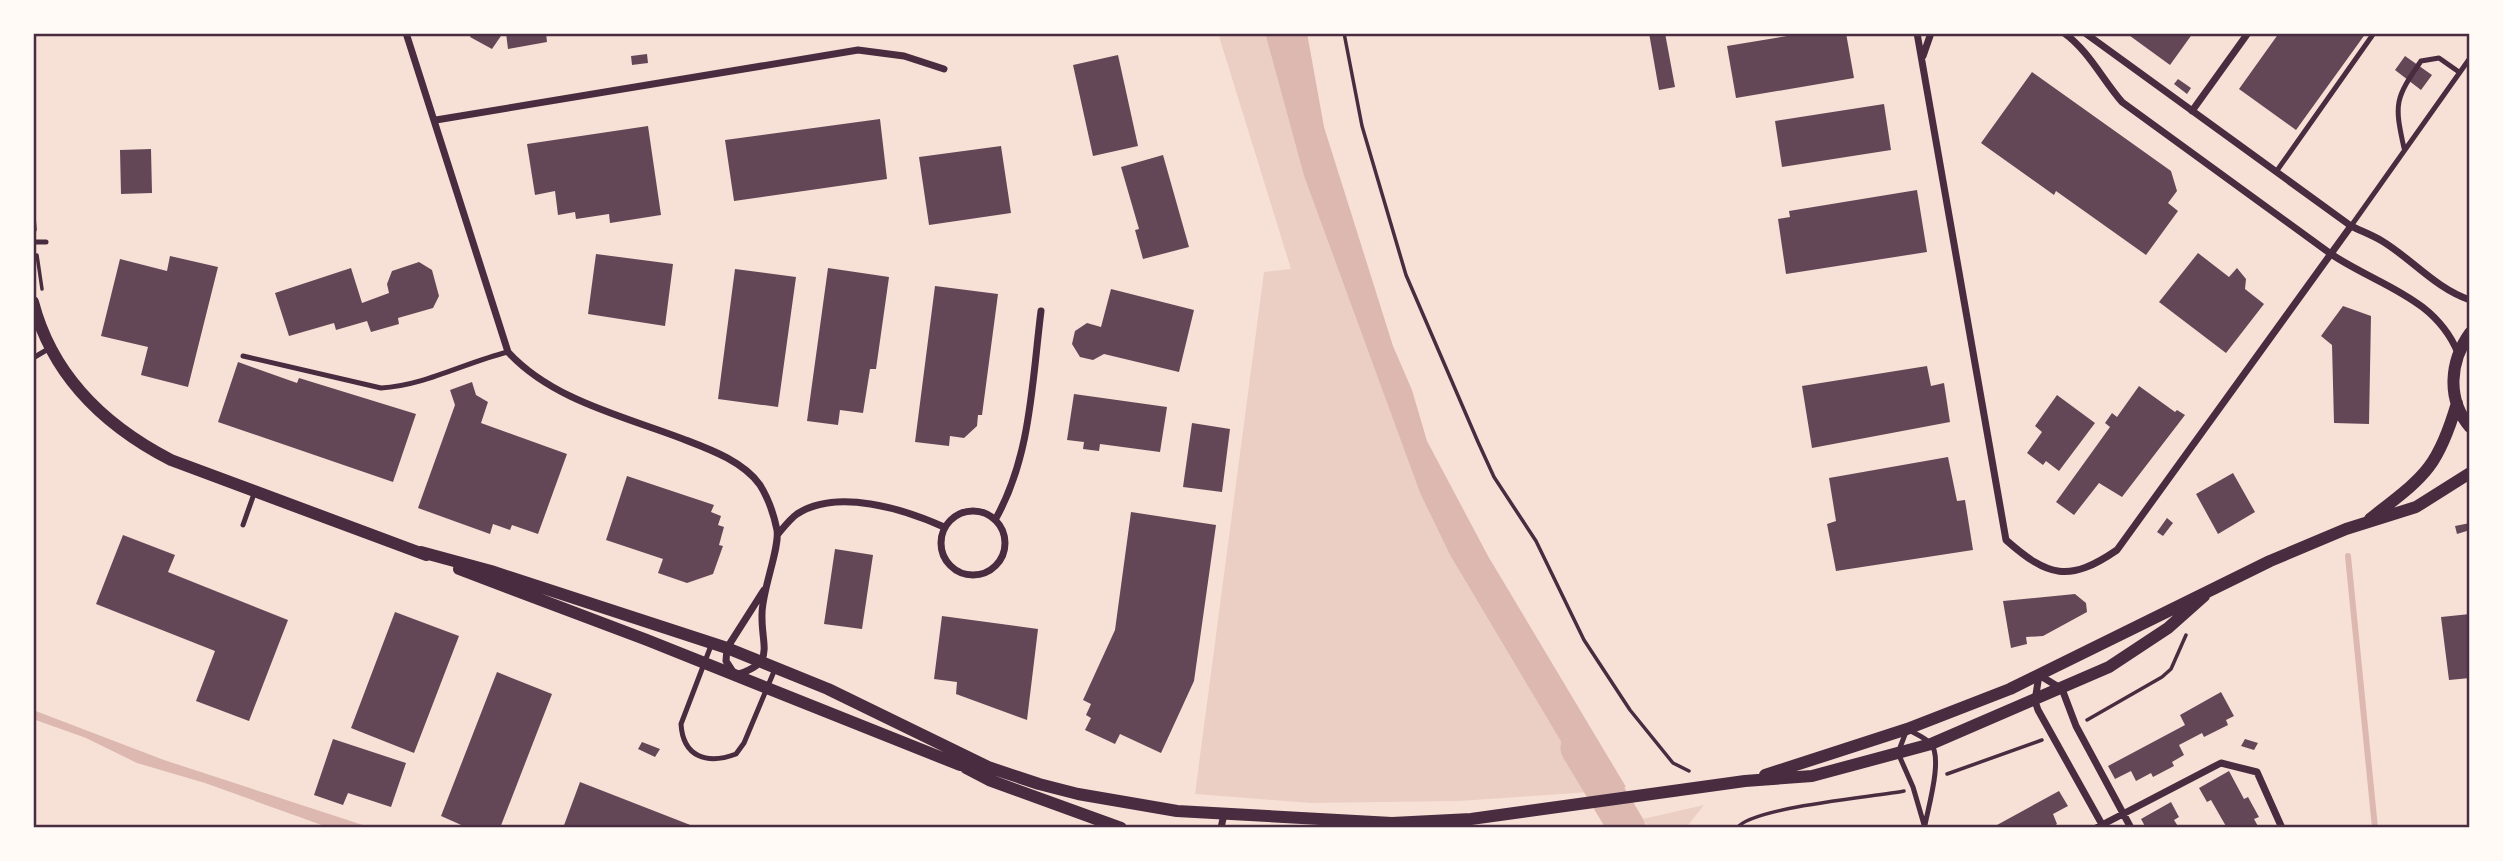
<svg xmlns="http://www.w3.org/2000/svg" width="2503" height="861" viewBox="0 0 2503 861" font-family="'Fira Sans Condensed',sans-serif">
  <style>
    .green { fill: #ebcfc5 }
    .water { fill: #dcb8b0 }
    .lines { fill: none; stroke-linecap: round; stroke-linejoin: round }
    .stream { stroke: #dcb8b0; stroke-width: 6 }
    .river { stroke: #dcb8b0; stroke-width: 37 }
    .building { fill: #644757 }
    .path { stroke: #4a2c40; stroke-width: 3.5 }
    .service { stroke: #4a2c40; stroke-width: 5 }
    .minor { stroke: #4a2c40; stroke-width: 7 }
    .tertiary { stroke: #4a2c40; stroke-width: 12 }
    .neatline { fill: none; stroke: #4a2c40; stroke-width: 2.5 }
  </style>
  <rect width="100%" height="100%" fill="#f7e1d7"/>
  <path class="green" d="M1218,33H1265L1304,176L1420,493L1450,555L1591,792L1459,801L1310,803L1195,794L1264,272L1291,269Z
    M1704,805L1686,828H1648L1643,819Z"/>
  <path class="water" d="M1265,33H1307L1324,127L1393,346L1412,390L1427,441L1488,556L1626,787L1591,792L1450,555L1420,493L1304,176Z
    M33,710L164,760L372,828H330L205,783L137,763L86,738L33,719Z"/>
  <g class="lines">
    <path class="stream" d="M2348,556L2375,828"/>
    <path class="river" d="M1579,748L1627,828"/>
  </g>
  <path class="building" d="M472,33H503L492,49L470,37Z
    M506,33H546L547,42L508,49Z
    M1649,33H1665L1675,87L1659,90Z
    M1805,33H1846L1854,78L1736,98L1727,46Z
    M2126,33H2193L2170,65Z
    M2279,33H2366L2296,130L2239,89Z
    M647,54L648,63L632,65L631,56Z
    M1118,55L1138,146L1093,156L1073,65Z
    M2405,56L2432,75L2421,90L2395,70Z
    M2032,72L2171,171L2177,191L2168,203L2178,211L2146,255L2056,191L2054,195L1981,143Z
    M2178,79L2191,88L2187,94L2174,84Z
    M1884,104L1891,150L1782,167L1775,121Z
    M880,119L887,179L734,201L725,140Z
    M648,126L661,215L610,223L609,214L576,219L575,212L558,215L555,191L535,195L527,144Z
    M1001,146L1011,213L929,225L919,157Z
    M151,149L152,193L121,194L120,150Z
    M1163,155L1189,247L1143,259L1135,230L1139,229L1121,167Z
    M1917,190L1927,252L1786,274L1778,219L1790,217L1789,211Z
    M2198,253L2229,277L2237,268L2246,279L2245,289L2264,304L2226,353L2159,302Z
    M596,254L673,264L665,326L588,314Z
    M170,256L218,267L188,387L141,375L148,347L101,336L120,259L167,271Z
    M419,262L432,270L439,296L433,308L398,318L399,324L371,332L367,321L336,330L334,323L289,336L275,293L351,268L362,303L389,293L387,284L392,271Z
    M828,268L889,277L876,369H870L863,413L840,410L838,425L807,421Z
    M735,269L796,277L778,407L718,399Z
    M935,286L998,294L982,415H978L977,426L964,438L950,436L949,446L915,442Z
    M1111,289L1194,310L1179,372L1104,354L1093,360L1080,357L1072,344L1075,331L1087,323L1101,327Z
    M2343,306L2371,316L2369,424L2334,423L2332,345L2321,336Z
    M238,362L297,383L299,378L416,414L393,482L218,422Z
    M1927,366L1931,386L1944,383L1950,422L1812,448L1802,386Z
    M472,382L476,395L488,402L481,423L567,454L538,534L512,525L510,530L493,524L490,534L418,508L455,405L450,390Z
    M2139,386L2175,412L2177,410L2185,415L2122,497L2099,483L2074,515L2056,502L2110,427L2105,423L2112,413L2117,417Z
    M1074,394L1167,407L1160,452L1100,444L1099,451L1083,449L1084,442L1067,440Z
    M2057,395L2095,423L2059,471L2046,461L2043,465L2027,453L2042,432L2035,426Z
    M1192,423L1230,429L1222,492L1183,487Z
    M1948,457L1957,501L1965,500L1973,550L1836,571L1827,524L1836,521L1829,478Z
    M2233,473L2255,512L2218,534L2196,494Z
    M627,476L714,505L711,512L721,516L718,525L724,527L719,545L723,546L713,574L687,583L658,573L663,559L606,540Z
    M1131,512L1216,525L1194,681L1161,753L1120,734L1115,744L1085,730L1091,718L1086,715L1091,704L1083,700L1115,630Z
    M2167,518L2173,523L2163,536L2157,532Z
    M2470,523V530L2457,534L2455,526Z
    M123,535L175,555L168,572L288,620L249,721L196,701L215,651L96,604Z
    M835,549L873,555L862,629L824,624Z
    M2075,594L2086,603L2087,612L2043,636L2026,637L2027,644L2011,648L2003,601Z
    M395,612L459,636L414,753L351,728Z
    M2470,614V678L2449,680L2441,617Z
    M942,616L1038,629L1027,720L956,694L957,682L934,679Z
    M497,672L552,694L500,828H468L441,816Z
    M2221,692L2234,716L2226,720L2228,725L2204,737L2202,733L2179,745L2184,755L2172,762L2174,766L2153,777L2151,773L2136,781L2131,771L2115,779L2108,766L2185,725L2180,715Z
    M333,739L406,763L391,807L348,793L343,805L314,795Z
    M2245,739L2258,743L2254,750L2241,746Z
    M642,742L660,749L655,757L638,749Z
    M2229,771L2244,799L2248,797L2259,817L2254,819L2259,828H2227L2211,800L2207,802L2199,788Z
    M580,782L698,828H563Z
    M2059,791L2068,806L2053,814L2057,824L2051,828H1998L1997,825Z
    M2171,802L2179,817L2174,820L2179,828H2146L2141,819Z"/>
  <g class="lines">
    <path class="path" d="M1344,33L1362,126L1406,275L1478,442L1494,477L1536,541L1584,640L1630,710L1673,763L1689,771
      M33,204L35,230
      M37,255L42,289
      M2087,720L2162,677L2171,669L2186,635
      M1947,774L2042,740
      M1737,828C1752,807 1874,797 1904,791"/>
    <path class="service" d="M2404,148C2394,103 2395,99 2421,61L2439,58L2459,72
      M2276,172L2374,33
      M2351,226L2470,58
      M33,242H46
      M243,356L381,388C424,386 466,362 508,352
      M33,358L50,348
      M243,525L255,491
      M712,643L681,724C683,757 707,765 736,754L744,743L775,669
      M1925,825C1928,808 1943,758 1931,744C1926,738 1914,733 1907,729L1898,753L1913,787L1925,828"/>
    <path class="minor" d="M406,33L508,352C552,400 623,416 683,439C709,449 743,461 760,485C768,498 774,515 777,530C780,548 762,590 762,614C761,648 777,663 735,675L726,661L727,648L764,590
      M1917,33L2006,540C2048,577 2069,583 2117,550L2351,226
      M2064,33C2089,51 2102,79 2122,102L2331,254C2379,286 2435,297 2458,353
      M2085,33L2351,226C2361,231 2372,235 2382,241C2412,259 2435,288 2470,300
      M1923,56L1931,33
      M2192,111L2248,33
      M436,120L858,50L904,56L944,69
      M941 543a32 32 0 1 1 64 0a32 32 0 1 1-64 0Z
      M995,520C1031,457 1032,382 1041,311
      M778,534C784,527 790,519 797,514C837,488 904,509 944,527
      M1221,828L1224,814
      M2096,828L2221,763L2257,772L2282,828
      M2104,828L2038,710L2035,701L2039,675L2062,689L2076,726L2131,828"/>
    <path class="tertiary" d="M33,302C52,375 105,426 171,460L426,555
      M2470,333C2450,361 2446,399 2470,427
      M2370,519C2423,477 2437,471 2457,403
      M421,552L491,571L727,648L828,689L988,767L1039,784L1078,794L1177,811L1392,823L1471,819L1745,781L1812,776L1931,744L2109,667L2168,628L2204,596
      M459,569L647,640L960,765L978,766
      M966,768L989,780L1121,828
      M1765,775L1907,729L2010,689L2270,561L2346,529L2416,507L2470,473"/>
  </g>
  <rect width="2503" height="861" fill="none" stroke="#fffaf5" stroke-width="70"/>
  <rect x="35" y="35" width="2433" height="791" class="neatline"/>
</svg>
